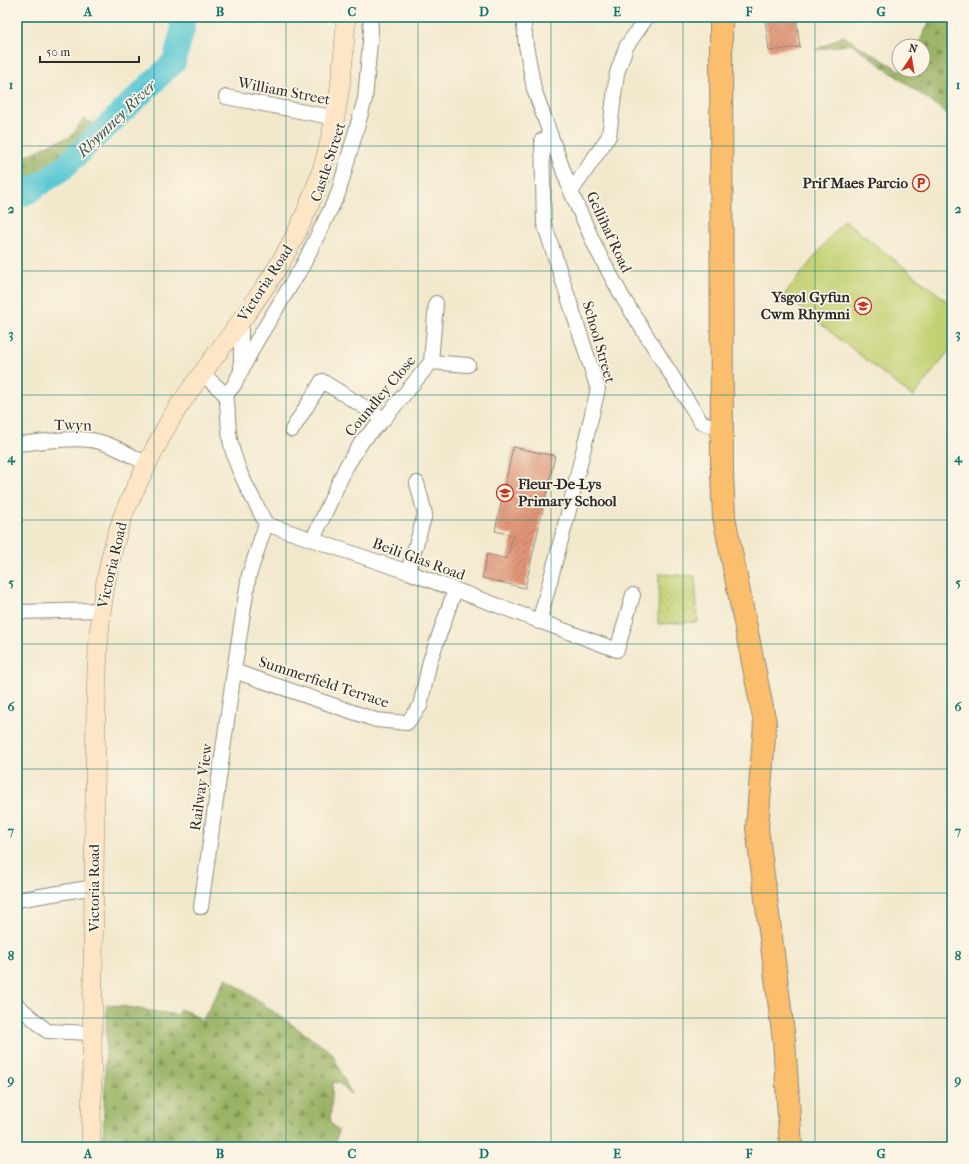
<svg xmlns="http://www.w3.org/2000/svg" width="969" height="1164" viewBox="0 0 969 1164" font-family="'IM FELL French Canon',serif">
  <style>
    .green { fill: #c3d173; stroke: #777e4f }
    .forest { fill: url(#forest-firs); stroke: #626f48 }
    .park { fill: url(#park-dots); stroke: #777e4f }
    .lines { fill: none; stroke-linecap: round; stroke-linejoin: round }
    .river { stroke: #5dc9d3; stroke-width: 24 }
    .building { fill: url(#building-hatch) }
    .minor-casing { stroke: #8e8a7c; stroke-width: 16 }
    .secondary-casing { stroke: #8e8a7c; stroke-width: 20 }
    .primary-casing { stroke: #8e8a7c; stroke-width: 24 }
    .minor { stroke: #fff; stroke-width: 14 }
    .secondary { stroke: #fde5c5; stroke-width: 19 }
    .primary { stroke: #fabe6d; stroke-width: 22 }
    .grid { fill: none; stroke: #0f766e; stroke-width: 1; stroke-opacity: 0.55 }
    .labels { text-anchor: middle; stroke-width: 3.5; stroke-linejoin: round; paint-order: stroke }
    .street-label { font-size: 15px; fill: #2b2b2b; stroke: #fcf5e5 }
    .poi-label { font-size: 15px; font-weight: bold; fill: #2b2b2b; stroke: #fcf5e5; text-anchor: end }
    .water-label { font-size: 16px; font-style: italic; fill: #3a5a5d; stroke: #fcf5e5 }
    .neatline { fill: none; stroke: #0f766e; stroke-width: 1.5 }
    .grid-label { font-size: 13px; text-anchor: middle; font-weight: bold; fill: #0f766e }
  </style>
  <defs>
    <pattern id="forest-firs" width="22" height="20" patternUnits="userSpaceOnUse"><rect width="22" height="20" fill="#9ab365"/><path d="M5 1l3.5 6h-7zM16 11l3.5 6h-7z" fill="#7e9253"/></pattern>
    <pattern id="park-dots" width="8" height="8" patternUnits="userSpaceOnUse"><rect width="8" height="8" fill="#c3d173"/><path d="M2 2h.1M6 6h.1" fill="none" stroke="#a8b464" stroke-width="1.8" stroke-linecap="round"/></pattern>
    <pattern id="building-hatch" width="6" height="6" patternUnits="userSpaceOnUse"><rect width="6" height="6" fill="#e19476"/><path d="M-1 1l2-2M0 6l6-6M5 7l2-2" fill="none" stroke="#b77961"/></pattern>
  </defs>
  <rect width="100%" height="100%" fill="#fcf5e5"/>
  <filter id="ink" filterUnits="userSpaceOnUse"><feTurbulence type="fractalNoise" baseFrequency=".025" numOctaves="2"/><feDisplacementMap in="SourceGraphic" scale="8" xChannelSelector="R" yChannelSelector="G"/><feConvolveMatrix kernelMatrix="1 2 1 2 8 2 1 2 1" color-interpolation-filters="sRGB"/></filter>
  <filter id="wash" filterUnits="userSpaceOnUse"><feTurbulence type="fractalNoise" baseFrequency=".012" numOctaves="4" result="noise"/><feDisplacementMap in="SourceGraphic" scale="16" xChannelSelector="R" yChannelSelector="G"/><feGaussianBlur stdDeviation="0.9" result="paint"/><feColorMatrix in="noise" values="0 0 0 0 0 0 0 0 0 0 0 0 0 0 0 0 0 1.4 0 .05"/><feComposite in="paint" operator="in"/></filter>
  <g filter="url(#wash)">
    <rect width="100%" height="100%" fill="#f2e9cd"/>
    <path class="green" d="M844,220L952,305V347L913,397L784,295Z"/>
    <path class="forest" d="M932,17H952V117L852,44L816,50L843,36L899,70H923V46H917Z
      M83,119L93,124L55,160L17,186V153L19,160L52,143L71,137Z
      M226,978L332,1053L351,1094L339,1083L333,1082L330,1122L338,1130L335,1147H103L107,1004L178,1015L179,1009L191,1013L202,1021Z"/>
    <path class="park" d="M659,574L695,576L698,622L658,624Z"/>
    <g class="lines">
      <path class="river" d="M17,197L28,192L63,168L174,62L183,28L180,17"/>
    </g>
    <g id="blocks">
      <path class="building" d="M765,17H796L800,47L769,51Z
        M513,447L555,456L525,588L482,578L487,554L507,559L513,535L495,531Z"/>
    </g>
  </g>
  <g filter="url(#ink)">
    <use href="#blocks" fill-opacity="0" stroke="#8e8a7c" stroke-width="1"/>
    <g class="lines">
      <g class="minor-casing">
        <path id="minor" d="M523,17L526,45L534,89L571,192L597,250L623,298L701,422L722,430
          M226,97L336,118
          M571,192L609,136L617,73L626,47L647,17
          M431,362L468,365
          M241,368V321
          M203,374L226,395
          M292,430L322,381L384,419
          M17,444C41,442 67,437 91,440C111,443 130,455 147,464
          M266,524C254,499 237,473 231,444C227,428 229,411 226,395L234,385L256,342L303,265L338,194L365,99L371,31L370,17
          M266,524L408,572L617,650L633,595
          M313,539L346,467L363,440L384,419L431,362L436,303
          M408,572L425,514L417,483
          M17,612L101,610
          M539,622L568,514L598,389L544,223L542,140
          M234,671L376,720L407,723L420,706L430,661L455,590
          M17,900L94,887
          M201,907L234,671L249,575L266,524
          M17,1005L47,1031L92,1033"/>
      </g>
      <g class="secondary-casing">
        <path id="secondary" d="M91,1147C92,1029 94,912 95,794C97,702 91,610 121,522C125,508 132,496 138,483C150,459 162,432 177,409C208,363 244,320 274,273C325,192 342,111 346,17"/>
      </g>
      <g class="primary-casing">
        <path id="primary" d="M721,17L722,474L724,517L765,723L757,828L784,1040L791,1147"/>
      </g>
      <use href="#minor" class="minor"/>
      <use href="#secondary" class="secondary"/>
      <use href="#primary" class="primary"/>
    </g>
  </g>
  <path class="grid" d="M154,17V1147M286,17V1147M418,17V1147M551,17V1147M683,17V1147M815,17V1147M17,146H952M17,271H952M17,395H952M17,520H952M17,644H952M17,769H952M17,893H952M17,1018H952"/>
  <defs>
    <g id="parking-ring" transform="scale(0.9)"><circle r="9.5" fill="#fcf5e5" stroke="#c8321e" stroke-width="1.5"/><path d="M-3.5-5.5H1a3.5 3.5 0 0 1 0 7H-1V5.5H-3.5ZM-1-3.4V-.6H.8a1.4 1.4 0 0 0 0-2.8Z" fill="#c8321e"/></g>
    <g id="school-ring" transform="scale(0.9)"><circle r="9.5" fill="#fcf5e5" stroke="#c8321e" stroke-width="1.5"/><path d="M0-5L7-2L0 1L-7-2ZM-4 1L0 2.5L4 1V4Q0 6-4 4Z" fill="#c8321e"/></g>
  </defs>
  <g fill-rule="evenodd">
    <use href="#parking-ring" x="921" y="183"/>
    <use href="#school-ring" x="863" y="306"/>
    <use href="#school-ring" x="505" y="493"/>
  </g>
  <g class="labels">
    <g class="street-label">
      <text transform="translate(284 91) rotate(11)" y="5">William Street</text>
      <text transform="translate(328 162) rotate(-72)" y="5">Castle Street</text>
      <text transform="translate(609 232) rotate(65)" y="5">Gellihaf Road</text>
      <text transform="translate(265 283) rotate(-57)" y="5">Victoria Road</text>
      <text transform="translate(599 342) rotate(74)" y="5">School Street</text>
      <text transform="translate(380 396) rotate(-50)" y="5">Coundley Close</text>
      <text transform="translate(73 425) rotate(1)" y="5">Twyn</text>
      <text transform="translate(419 559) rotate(20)" y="5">Beili Glas Road</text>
      <text transform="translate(112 565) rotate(-77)" y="5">Victoria Road</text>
      <text transform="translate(324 682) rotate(18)" y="5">Summerfield Terrace</text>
      <text transform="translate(201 787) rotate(-82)" y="5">Railway View</text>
      <text transform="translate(94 888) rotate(-90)" y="5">Victoria Road</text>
    </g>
    <g class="poi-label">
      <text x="908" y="188">Prif Maes Parcio</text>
      <text x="850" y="302">Ysgol Gyfun<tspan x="850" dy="17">Cwm Rhymni</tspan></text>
      <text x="518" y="489" text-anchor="start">Fleur-De-Lys<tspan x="518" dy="17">Primary School</tspan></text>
    </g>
    <g class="water-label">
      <text transform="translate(116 118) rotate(-44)" y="6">Rhymney River</text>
    </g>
  </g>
  <rect width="969" height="1164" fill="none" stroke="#fcf5e5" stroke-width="44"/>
  <g transform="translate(911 58) rotate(12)"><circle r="19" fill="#fcf5e5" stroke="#a8a49b"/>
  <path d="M0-3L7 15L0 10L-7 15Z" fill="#c8321e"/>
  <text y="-6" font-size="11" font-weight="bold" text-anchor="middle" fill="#2b2b2b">N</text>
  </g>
  <path d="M40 56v6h99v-6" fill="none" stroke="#2b2b2b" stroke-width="2"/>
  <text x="46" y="56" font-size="12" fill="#2b2b2b" stroke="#fcf5e5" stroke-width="3" paint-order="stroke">50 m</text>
  <rect x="22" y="22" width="925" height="1120" class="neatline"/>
  <g class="grid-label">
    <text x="88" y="16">A</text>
    <text x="220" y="16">B</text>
    <text x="352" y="16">C</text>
    <text x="484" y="16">D</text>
    <text x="617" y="16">E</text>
    <text x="749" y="16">F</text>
    <text x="881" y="16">G</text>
    <text x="11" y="89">1</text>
    <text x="958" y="89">1</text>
    <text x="11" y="213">2</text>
    <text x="958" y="213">2</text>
    <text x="11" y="338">3</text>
    <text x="958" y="338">3</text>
    <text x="11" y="462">4</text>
    <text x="958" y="462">4</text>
    <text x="11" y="587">5</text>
    <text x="958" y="587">5</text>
    <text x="11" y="711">6</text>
    <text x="958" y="711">6</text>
    <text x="11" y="835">7</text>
    <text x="958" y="835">7</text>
    <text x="11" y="960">8</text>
    <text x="958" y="960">8</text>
    <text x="11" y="1084">9</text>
    <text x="958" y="1084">9</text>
    <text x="88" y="1158">A</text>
    <text x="220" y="1158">B</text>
    <text x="352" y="1158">C</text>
    <text x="484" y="1158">D</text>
    <text x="617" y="1158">E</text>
    <text x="749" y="1158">F</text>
    <text x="881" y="1158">G</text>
  </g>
</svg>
